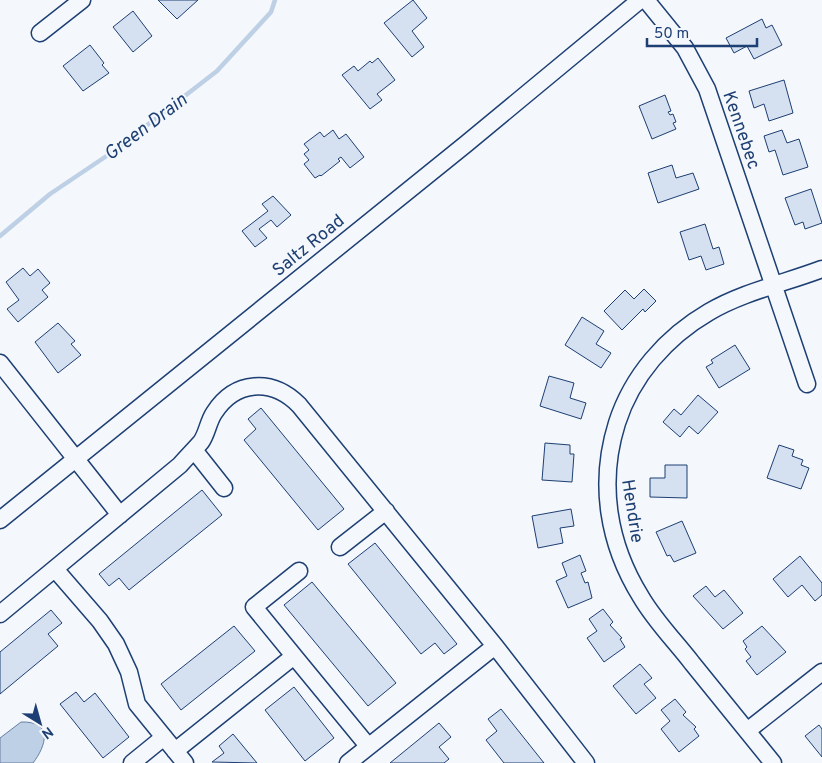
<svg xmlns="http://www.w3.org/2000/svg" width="822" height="763" viewBox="0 0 822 763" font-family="Overpass,sans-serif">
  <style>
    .water { fill: #bed0e5; stroke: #687fa3 }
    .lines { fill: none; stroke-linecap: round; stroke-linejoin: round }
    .stream { stroke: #bed0e5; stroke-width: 4.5 }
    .building { fill: #d5e0f0; stroke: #1d3f73 }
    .minor-casing { stroke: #1d3f73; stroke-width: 19 }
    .minor { stroke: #f4f7fb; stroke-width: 16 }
    .labels { text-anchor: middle; stroke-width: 4; stroke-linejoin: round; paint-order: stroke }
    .street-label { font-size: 18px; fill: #1d3f73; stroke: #f4f7fb }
    .water-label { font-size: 19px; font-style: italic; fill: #1d3f73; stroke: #f4f7fb }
  </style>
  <rect width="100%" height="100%" fill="#f4f7fb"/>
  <path class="water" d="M21,722C54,721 46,746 33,763H0V738Z"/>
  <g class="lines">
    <path class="stream" d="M0,236L50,194L111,153L217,71L271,12L275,0"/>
  </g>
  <path class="building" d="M158,0H198L177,19Z
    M413,0L427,18L412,31L424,47L412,57L384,23Z
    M133,11L152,36L133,52L113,27Z
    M762,19L766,28L772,25L782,45L754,59L747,46L734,53L726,38Z
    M90,45L104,63L102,65L109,73L83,91L63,66Z
    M378,58L395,80L377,94L382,100L370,109L342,75L354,66L358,71L370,61L372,63Z
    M784,80L793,113L769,121L764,104L754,108L749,91Z
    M665,95L671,111L668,112L670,115L673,114L676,122L673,123L676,129L652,139L639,106Z
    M333,130L339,139L346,134L364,157L350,168L341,157L338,159L340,161L321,176L320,175L315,178L304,164L309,160L304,154L309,150L304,144L320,132L324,137Z
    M782,130L787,143L799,139L808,167L783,175L775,150L769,152L764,136Z
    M672,165L676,178L693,173L699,189L658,203L648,173Z
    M811,189L822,223L805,229L803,222L795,225L785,198Z
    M273,196L291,215L277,227L271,220L259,229L267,238L255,247L242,231L268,211L262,204Z
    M705,224L713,249L719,247L724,264L706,270L701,256L689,260L680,232Z
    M23,268L30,276L38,269L50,283L42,290L48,297L18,322L7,309L19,300L6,282Z
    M644,289L656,301L645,312L643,309L622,330L604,311L625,290L634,299Z
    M582,317L604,331L596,344L611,353L601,368L565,345Z
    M58,323L75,341L71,344L81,355L58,373L35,342Z
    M735,345L750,369L719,388L706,367L713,363L711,360Z
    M549,376L574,383L570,398L586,403L581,419L540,406Z
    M698,395L718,412L698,434L689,426L680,437L663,422L674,409L681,415Z
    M261,408L344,509L318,530L244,440L256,429L248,419Z
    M545,443L570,445V454H574L572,482L542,480Z
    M779,445L794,450L792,456L803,460L801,465L809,468L801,489L767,478Z
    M665,465H687V498L650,497V478H665Z
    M202,490L222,515L129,590L119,578L109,586L99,574Z
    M571,509L574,526L560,528L563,543L538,548L532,516Z
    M682,521L696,553L674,562L670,555L667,556L656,532Z
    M375,543L457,644L444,654L435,643L421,654L348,564Z
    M580,555L586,571L581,573L585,583L588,582L592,598L568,608L556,581L567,576L562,563Z
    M800,556L822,583V595L815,601L802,585L788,597L773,579Z
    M312,582L396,683L368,706L284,605Z
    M706,586L715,597L724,590L743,613L723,629L693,596Z
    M603,609L613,622L610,625L622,638L620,639L625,647L604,662L587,638L597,631L589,619Z
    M51,610L62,623L48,634L58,646L0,694V652Z
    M234,626L255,651L181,710L161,684Z
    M762,626L786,652L757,675L746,661L751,657L745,649L747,647L743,641Z
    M640,664L652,678L644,684L656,698L636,714L613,686Z
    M294,687L334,738L305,761L265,710Z
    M76,692L84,702L95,693L129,737L103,758L60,704Z
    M675,699L686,712L683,715L696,727L694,729L699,736L679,752L661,729L670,721L661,710Z
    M501,709L544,763H504L486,740L497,731L488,719Z
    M439,723L451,737L439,747L449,759L444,763H390Z
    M819,725L822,729V757L805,736Z
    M233,734L257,763L212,762L224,753L219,746Z"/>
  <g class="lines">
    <g class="minor-casing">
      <path id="minor" d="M646,0L685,48L707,89L807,384
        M40,33L82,0
        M0,363L120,515
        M194,450L224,488
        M0,520L466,144L640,0
        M340,547L386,511
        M55,569L100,621L116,644L129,672L137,704L185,763
        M0,614L180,465C187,457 194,450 201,442C207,434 208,422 214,413C235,380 272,378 299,405L495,646L586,763
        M294,656L254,607L299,571
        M747,731L822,672
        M175,751L294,656L368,746
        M132,763L164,737
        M348,763L495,646
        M773,763C746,730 719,696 692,663C675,641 655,621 641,597C608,544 598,483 617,423C632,376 666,337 709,312C743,292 785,283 822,269"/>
    </g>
    <use href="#minor" class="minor"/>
  </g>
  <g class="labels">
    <g class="street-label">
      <text transform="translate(742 130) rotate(71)" y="6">Kennebec</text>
      <text transform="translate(308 245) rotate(-39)" y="6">Saltz Road</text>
      <text transform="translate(633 511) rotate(81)" y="6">Hendrie</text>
    </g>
    <g class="water-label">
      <text transform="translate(145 126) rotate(-37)" y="7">Green Drain</text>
    </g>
  </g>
  <g transform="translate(40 723) rotate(143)" stroke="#f4f7fb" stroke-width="4" paint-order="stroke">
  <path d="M0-4L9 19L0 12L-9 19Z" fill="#1d3f73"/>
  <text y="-8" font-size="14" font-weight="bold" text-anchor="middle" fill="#1d3f73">N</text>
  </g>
  <path d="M647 38v8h110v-8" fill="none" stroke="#1d3f73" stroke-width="2.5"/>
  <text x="654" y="38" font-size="15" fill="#1d3f73" stroke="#f4f7fb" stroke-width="4" paint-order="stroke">50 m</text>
</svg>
